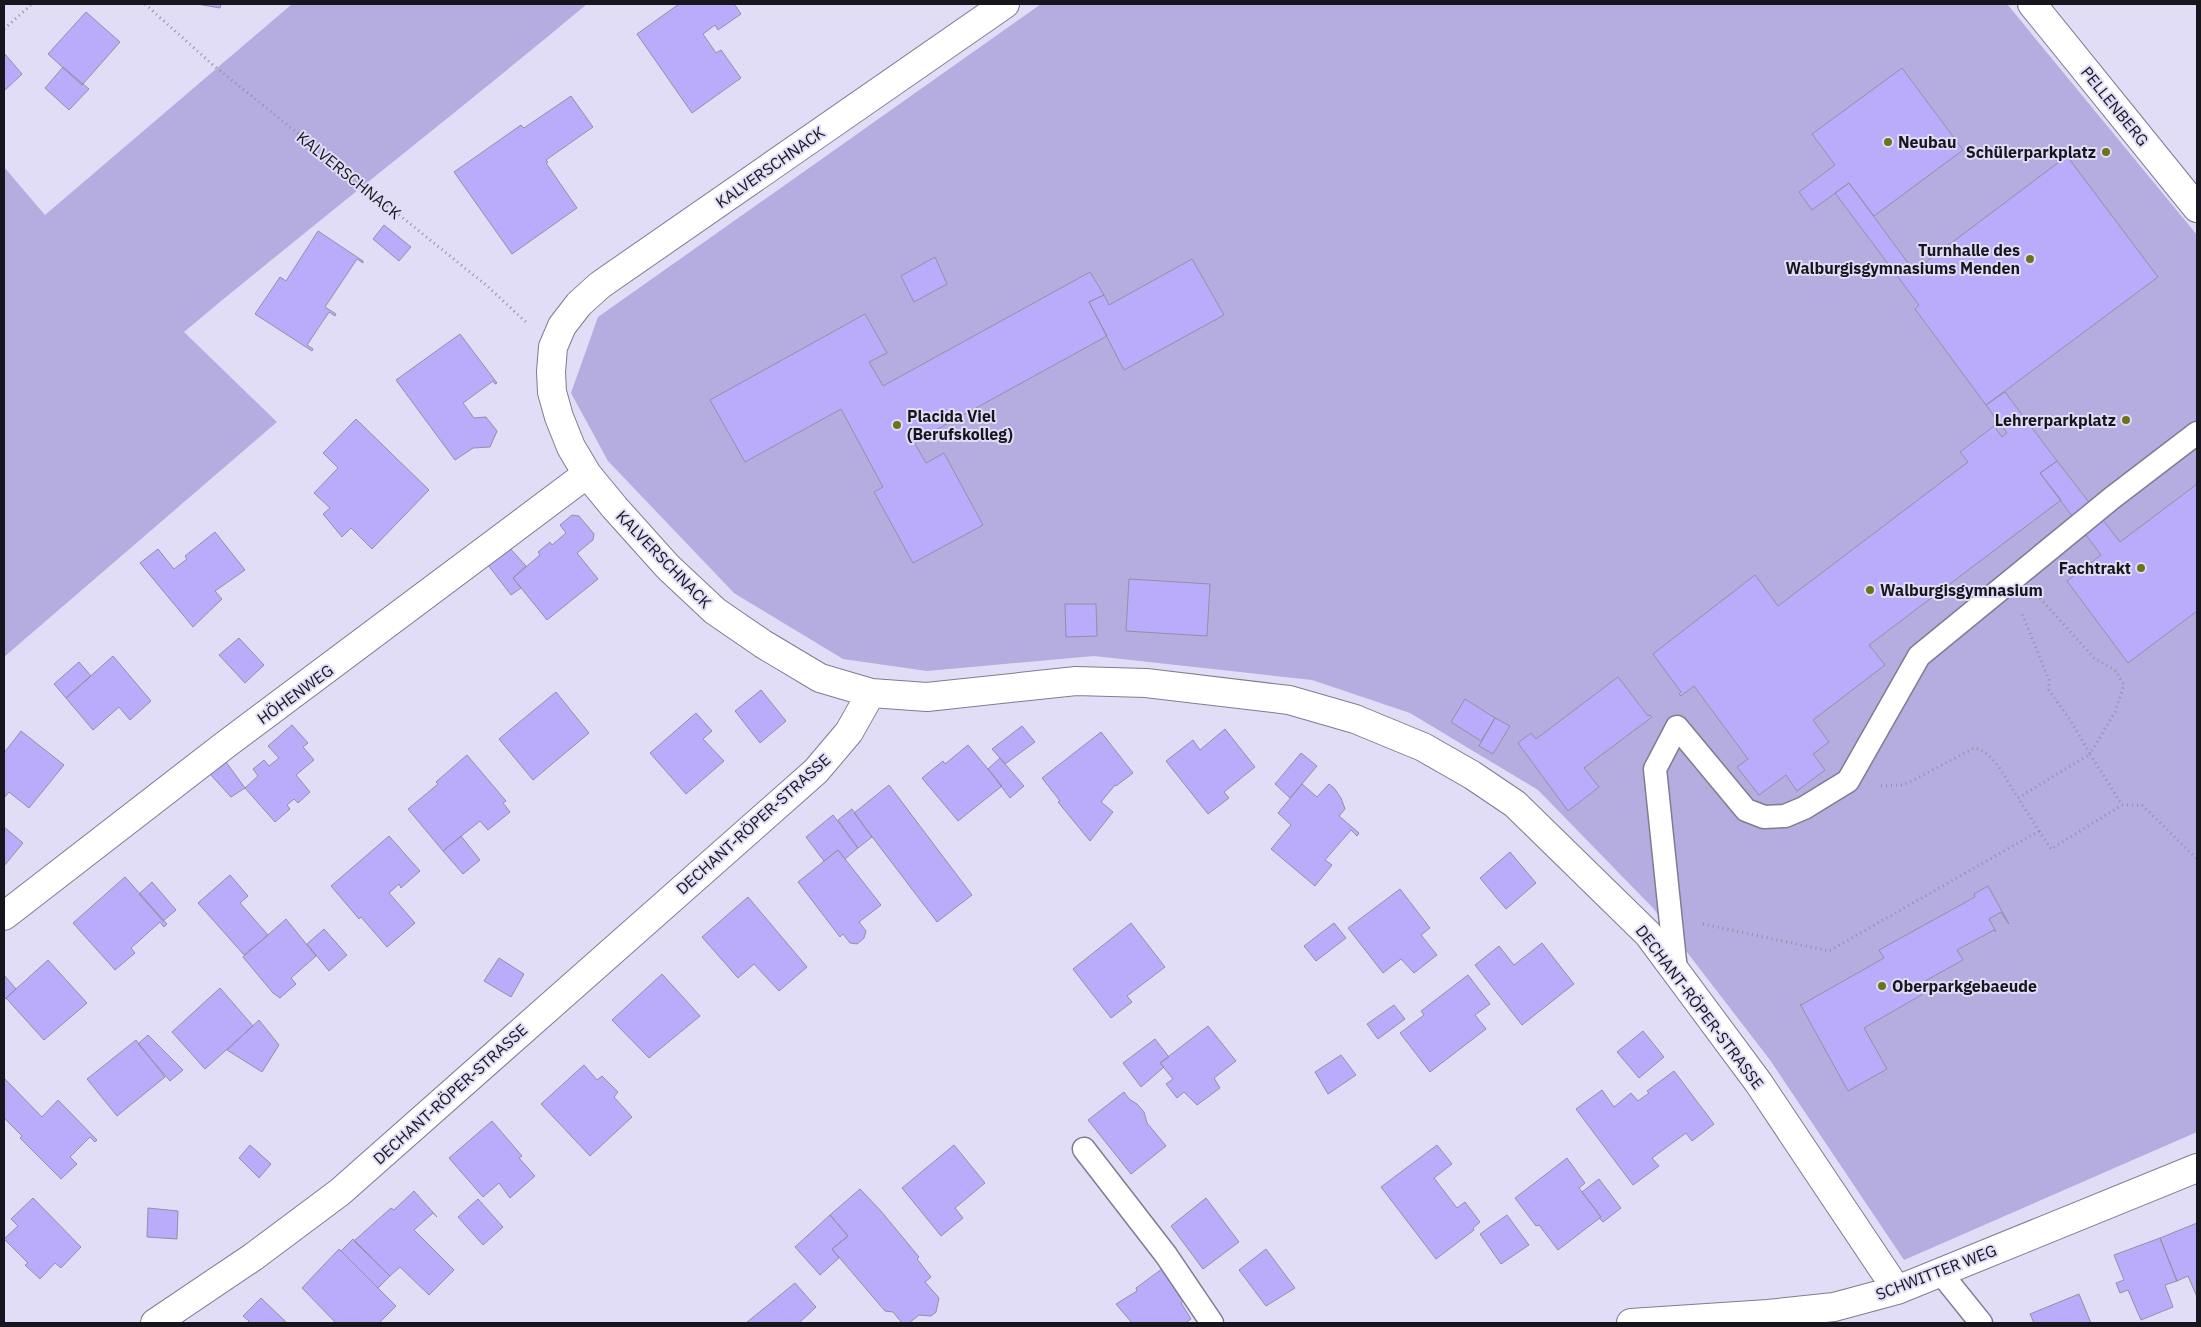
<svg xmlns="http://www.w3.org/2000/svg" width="2201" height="1327" viewBox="0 0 2201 1327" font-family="'IBM Plex Sans',sans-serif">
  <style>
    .green { fill: #b5ace0 }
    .building { fill: #baabfb; stroke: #9390a7 }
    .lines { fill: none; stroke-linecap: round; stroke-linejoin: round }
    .service-casing { stroke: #7f7c92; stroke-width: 25 }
    .minor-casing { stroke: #7f7c92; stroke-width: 30 }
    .path { stroke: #9390a3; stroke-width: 3; stroke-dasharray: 1 4; stroke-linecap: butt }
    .service { stroke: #fff; stroke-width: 22 }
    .minor { stroke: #fff; stroke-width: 28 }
    .poi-dot { fill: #6e7219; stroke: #e1ddf6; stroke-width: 2 }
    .labels { text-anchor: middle; stroke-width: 4; stroke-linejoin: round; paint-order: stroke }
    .street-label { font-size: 16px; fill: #17151e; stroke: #e1ddf6 }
    .poi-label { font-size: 16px; font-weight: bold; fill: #17151e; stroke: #e1ddf6; text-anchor: start }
  </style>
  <rect width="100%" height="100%" fill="#e1ddf6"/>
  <path class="green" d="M292,4H587C454,115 317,221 184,332L277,422L4,657V167L45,215Z
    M1041,4H2007L2197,235V1132L1904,1260L1770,1060L1653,908L1538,790L1410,713L1312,680L1094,656L927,671L843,659L734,593L608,461L571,393L598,317Z"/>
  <path class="building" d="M197,4H221L220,8Z
    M679,4H734L741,14L718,30L715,25L703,34L716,53L721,50L741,78L692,113L637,34Z
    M86,12L120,42L82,85L48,54Z
    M4,53L22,74L4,91Z
    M63,67L89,89L69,110L45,88Z
    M1902,68L1963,150L1874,216L1849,183L1812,210L1799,192L1835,165L1812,134Z
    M571,96L593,127L546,160L548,162L546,163L577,208L512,254L454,172L521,125L524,128Z
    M2067,156L2158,277L1986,405L1915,309L1919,305L1835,193L1849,183L1914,271Z
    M384,225L411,247L399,261L373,239Z
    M318,231L363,261V263L357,259L325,307L336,314L335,316L329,312L307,345L313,349L312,351L255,314L280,277L286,281Z
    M935,257L947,284L914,302L901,276Z
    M1192,259L1224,315L1124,370L1089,302L1104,295L1109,305Z
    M1090,272L1104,295L1089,302L1107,336L914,442L926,463L944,453L983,525L913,563L874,492L883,487L841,409L745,462L710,400L865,314L887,353L869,362L883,386Z
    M460,334L497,383L495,384L493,381L463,403L474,418L486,417L497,431L490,447L473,448L455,460L396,380Z
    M2005,392L2057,461L2040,473L2061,500L1869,645L1885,665L1813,720L1829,742L1813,754L1825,770L1797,791L1786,775L1759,795L1737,767L1748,759L1694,686L1681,696L1679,694L1681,692L1653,654L1755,575L1778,606L1968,462L1960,452L1994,426L2002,437L2007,433L1986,405Z
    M356,419L429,490L372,549L351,528L342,537L323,514L330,508L314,493L338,468L323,453Z
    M2057,461L2120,542L2197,484V611L2128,663L2067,581L2101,555L2040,473Z
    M572,515L579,516L594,534L593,540L577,553L598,579L547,620L513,578L540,555L538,552L550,542L552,545L566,533L560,525Z
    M215,532L245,570L215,591L222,599L193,627L140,563L158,549L174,569L187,559L185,556Z
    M507,545L526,566L513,578L521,588L511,595L485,561Z
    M1129,579L1210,584L1207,636L1126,631Z
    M1065,604H1096L1097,636L1066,637Z
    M239,638L264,665L245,683L219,655Z
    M113,656L151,701L130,720L119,707L93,730L66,698Z
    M79,662L91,676L66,698L54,684Z
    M1618,677L1648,716L1650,715L1652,717L1584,768L1599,787L1568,811L1518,743L1531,733L1536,739Z
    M761,690L786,721L760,743L735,711Z
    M556,692L589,733L533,780L499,739Z
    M1465,699L1495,718L1481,741L1451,722Z
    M696,713L712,731L703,739L724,761L686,794L650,753Z
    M1495,718L1510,726L1493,754L1479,746Z
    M292,725L308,743L303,747L314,760L296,775L310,792L298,803L294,799L287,805L290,809L275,822L245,788L258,776L253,769L264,760L269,766L279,758L268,746Z
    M1022,726L1035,742L1005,764L992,749Z
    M1225,729L1255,767L1224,792L1229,798L1208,814L1166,761L1193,740L1200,750Z
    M21,731L64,765L29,808L9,792L4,798V753Z
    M1101,732L1133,773L1116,786L1115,785L1101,802L1113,812L1090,841L1058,802L1060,801L1042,778Z
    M968,745L1002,786L958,821L922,778L943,761L945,764Z
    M1301,753L1317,766L1290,798L1275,784Z
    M467,755L506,801L503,803L510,812L488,830L480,821L443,851L408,809L438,784L436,782Z
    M1000,758L1024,786L1010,798L988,769Z
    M226,762L245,788L231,797L210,774Z
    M1302,784L1317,797L1329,784L1334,788L1341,798L1345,809L1339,816L1359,833L1357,836L1351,830L1325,860L1332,865L1315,886L1271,849L1291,825L1278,813Z
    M889,785L972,895L937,922L854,813Z
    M852,809L872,837L858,848L838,820Z
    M833,815L858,848L845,859L838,850L824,861L806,837Z
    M4,827L23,843L4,866Z
    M389,836L420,871L401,888L399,884L389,893L415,923L387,947L361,917L359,919L331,886Z
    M461,836L480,860L463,874L443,851Z
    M838,850L881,905L859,922L866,931L864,938L857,944L850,943L843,934L840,937L798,882Z
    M1510,852L1536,883L1506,909L1480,878Z
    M230,875L248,896L240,903L268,935L244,955L198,903Z
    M125,877L167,924L164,927L160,922L131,948L135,953L115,970L73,923Z
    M152,882L176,910L163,921L139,894Z
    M1988,886L2009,924L2001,912L1989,919L1996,932L1994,930L1957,950L1963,960L1925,981L1930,990L1864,1028L1887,1069L1848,1091L1800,1004L1801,1005L1884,958L1879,950L1975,897L1974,894Z
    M1400,889L1430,928L1421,935L1437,955L1414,973L1401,959L1383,973L1348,928Z
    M748,897L807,967L779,991L754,964L738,978L702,937Z
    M286,919L316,956L291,978L296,984L280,998L273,993L243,957Z
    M1131,923L1165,967L1127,996L1132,1002L1111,1018L1073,969Z
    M1334,923L1346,938L1316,961L1304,946Z
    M324,929L347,955L329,971L307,944Z
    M1542,943L1574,984L1522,1025L1475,965L1499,946L1514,965Z
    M499,958L524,974L511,997L484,981Z
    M48,960L87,1003L44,1040L6,998Z
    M662,974L700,1016L649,1058L612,1020Z
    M4,975L16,989L4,1000Z
    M1468,975L1490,1004L1475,1015L1486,1029L1430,1072L1400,1033L1424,1015L1421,1011Z
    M220,988L253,1026L205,1069L172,1032Z
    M1394,1005L1405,1019L1378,1039L1367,1024Z
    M259,1020L279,1045L262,1072L227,1050Z
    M1208,1026L1236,1061L1214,1078L1220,1088L1197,1105L1184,1092L1177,1098L1166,1084L1173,1079L1160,1063Z
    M1643,1031L1664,1057L1639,1078L1617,1052Z
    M148,1035L183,1070L170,1081L138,1044Z
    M1155,1039L1169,1057L1160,1063L1164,1067L1141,1087L1123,1063Z
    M136,1040L165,1077L117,1116L87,1079Z
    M1341,1055L1356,1075L1328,1094L1315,1072Z
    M584,1065L597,1080L602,1076L618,1092L614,1097L632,1117L590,1156L541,1104Z
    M1674,1071L1714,1124L1692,1141L1686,1133L1652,1158L1659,1166L1633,1185L1576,1109L1602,1090L1614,1107L1631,1093L1638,1101L1649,1093L1647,1091Z
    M4,1078L42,1117L58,1100L97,1140L95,1142L90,1137L70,1157L77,1164L61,1179L20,1138L22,1136L4,1118Z
    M1124,1092L1129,1099L1137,1104L1144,1112L1147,1123L1166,1146L1131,1174L1088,1120Z
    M492,1121L522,1156L519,1158L535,1176L510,1198L499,1183L483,1197L449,1158Z
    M250,1145L271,1164L259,1178L239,1158Z
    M954,1145L985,1183L955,1208L963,1218L941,1236L902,1188Z
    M1437,1145L1452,1164L1434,1178L1457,1208L1465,1202L1480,1222L1473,1228L1474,1230L1436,1259L1381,1187Z
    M1567,1158L1585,1183L1579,1188L1601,1217L1558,1250L1539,1225L1536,1226L1515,1198Z
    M1599,1179L1621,1208L1603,1222L1599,1218L1601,1217L1582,1192Z
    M860,1189L880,1210L919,1257L917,1259L931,1277L925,1282L939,1298L936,1312L931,1316L919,1315L909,1323H902L893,1312L885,1311L832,1249L848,1236L830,1215Z
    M414,1191L437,1217L433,1213L414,1230L454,1270L429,1295L400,1267L390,1276L354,1241L391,1208L394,1210Z
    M33,1198L81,1247L61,1268L55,1263L40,1279L25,1265L28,1263L4,1239L18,1226L11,1219Z
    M1206,1198L1239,1242L1203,1269L1171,1226Z
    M478,1199L503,1227L483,1245L458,1217Z
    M148,1208L178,1211L177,1239L147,1237Z
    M830,1215L848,1236L832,1249L839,1258L820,1275L795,1247Z
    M1507,1215L1529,1245L1501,1264L1480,1234Z
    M2197,1223V1297L2188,1276L2177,1281L2160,1238Z
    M2160,1238L2177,1281L2165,1285L2173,1307L2141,1320L2128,1290L2120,1293L2116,1283L2124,1280L2114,1255Z
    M353,1239L390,1276L378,1288L341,1251Z
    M339,1249L396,1306L379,1323H336L302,1288Z
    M1266,1249L1295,1288L1266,1306L1239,1270Z
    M1166,1266L1187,1298L1181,1303L1191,1319L1185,1323H1132L1116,1304L1137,1291L1136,1288Z
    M795,1283L816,1307L799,1323H746Z
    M2079,1294L2091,1323H2034L2030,1314Z
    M261,1298L287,1323H247L249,1321L243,1316Z"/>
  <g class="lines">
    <g class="service-casing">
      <path id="service" d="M1676,971L1655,769L1677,727L1746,810L1764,817L1785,816L1804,808L1848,781L1919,656L2112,498L2197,433
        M1084,1149L1166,1255L1212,1323
        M1940,1272L1981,1323"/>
    </g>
    <g class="minor-casing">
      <path id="minor" d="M2032,4L2197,208
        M871,693L820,678L763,644L715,611L668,567L615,508L587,474L571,447L559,417L552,392L551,372L553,347L562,326L579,304L600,285L1005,4
        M4,916L225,745L587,474
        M155,1323L253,1257L340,1192L816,771L849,732L871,693L927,697L1076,681L1146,683L1289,700L1355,719L1423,747L1472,775L1515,804L1648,934L1758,1082L1897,1290
        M1631,1323L1768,1314L1834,1307L1897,1290L2197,1168"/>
    </g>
    <path class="path" d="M145,4L213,65L486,285L527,323
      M4,29L32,4
      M2040,598L2094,658L2116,671L2124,685L2115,712L2090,754L2122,805H2142L2197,859
      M1881,786L1902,785L1912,781L1974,748C1994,751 2007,782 2018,798
      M2039,831L2051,849L2122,805
      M1703,924L1829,951L2039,831L2018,798L2090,754L2072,723L2049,690V680L2021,611"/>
    <use href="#service" class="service"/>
    <use href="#minor" class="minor"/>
  </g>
  <g class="poi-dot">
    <circle cx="1888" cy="142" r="5"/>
    <circle cx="2106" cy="152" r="5"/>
    <circle cx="2030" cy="259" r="5"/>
    <circle cx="2126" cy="420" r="5"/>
    <circle cx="897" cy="425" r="5"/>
    <circle cx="2141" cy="568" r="5"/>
    <circle cx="1870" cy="590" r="5"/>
    <circle cx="1882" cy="986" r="5"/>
  </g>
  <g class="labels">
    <g class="street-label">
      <text transform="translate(2115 106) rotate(51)" y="6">PELLENBERG</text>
      <text transform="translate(770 167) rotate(-35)" y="6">KALVERSCHNACK</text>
      <text transform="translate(349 175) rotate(39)" y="6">KALVERSCHNACK</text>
      <text transform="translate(664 559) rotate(46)" y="6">KALVERSCHNACK</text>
      <text transform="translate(295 694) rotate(-36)" y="6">HÖHENWEG</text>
      <text transform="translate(753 824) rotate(-42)" y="6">DECHANT-RÖPER-STRASSE</text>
      <text transform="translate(1700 1007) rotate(53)" y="6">DECHANT-RÖPER-STRASSE</text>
      <text transform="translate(450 1094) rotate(-42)" y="6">DECHANT-RÖPER-STRASSE</text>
      <text transform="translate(1936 1272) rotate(-21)" y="6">SCHWITTER WEG</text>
    </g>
    <g class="poi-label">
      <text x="1898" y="148">Neubau</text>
      <text x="2096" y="158" text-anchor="end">Schülerparkplatz</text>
      <text x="2020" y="256" text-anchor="end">Turnhalle des<tspan x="2020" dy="18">Walburgisgymnasiums Menden</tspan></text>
      <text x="907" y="422">Placida Viel<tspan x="907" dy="18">(Berufskolleg)</tspan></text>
      <text x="2116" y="426" text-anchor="end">Lehrerparkplatz</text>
      <text x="2131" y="574" text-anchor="end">Fachtrakt</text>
      <text x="1880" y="596">Walburgisgymnasium</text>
      <text x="1892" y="992">Oberparkgebaeude</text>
    </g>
  </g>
  <rect width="2201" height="1327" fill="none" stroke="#17151e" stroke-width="10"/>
</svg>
